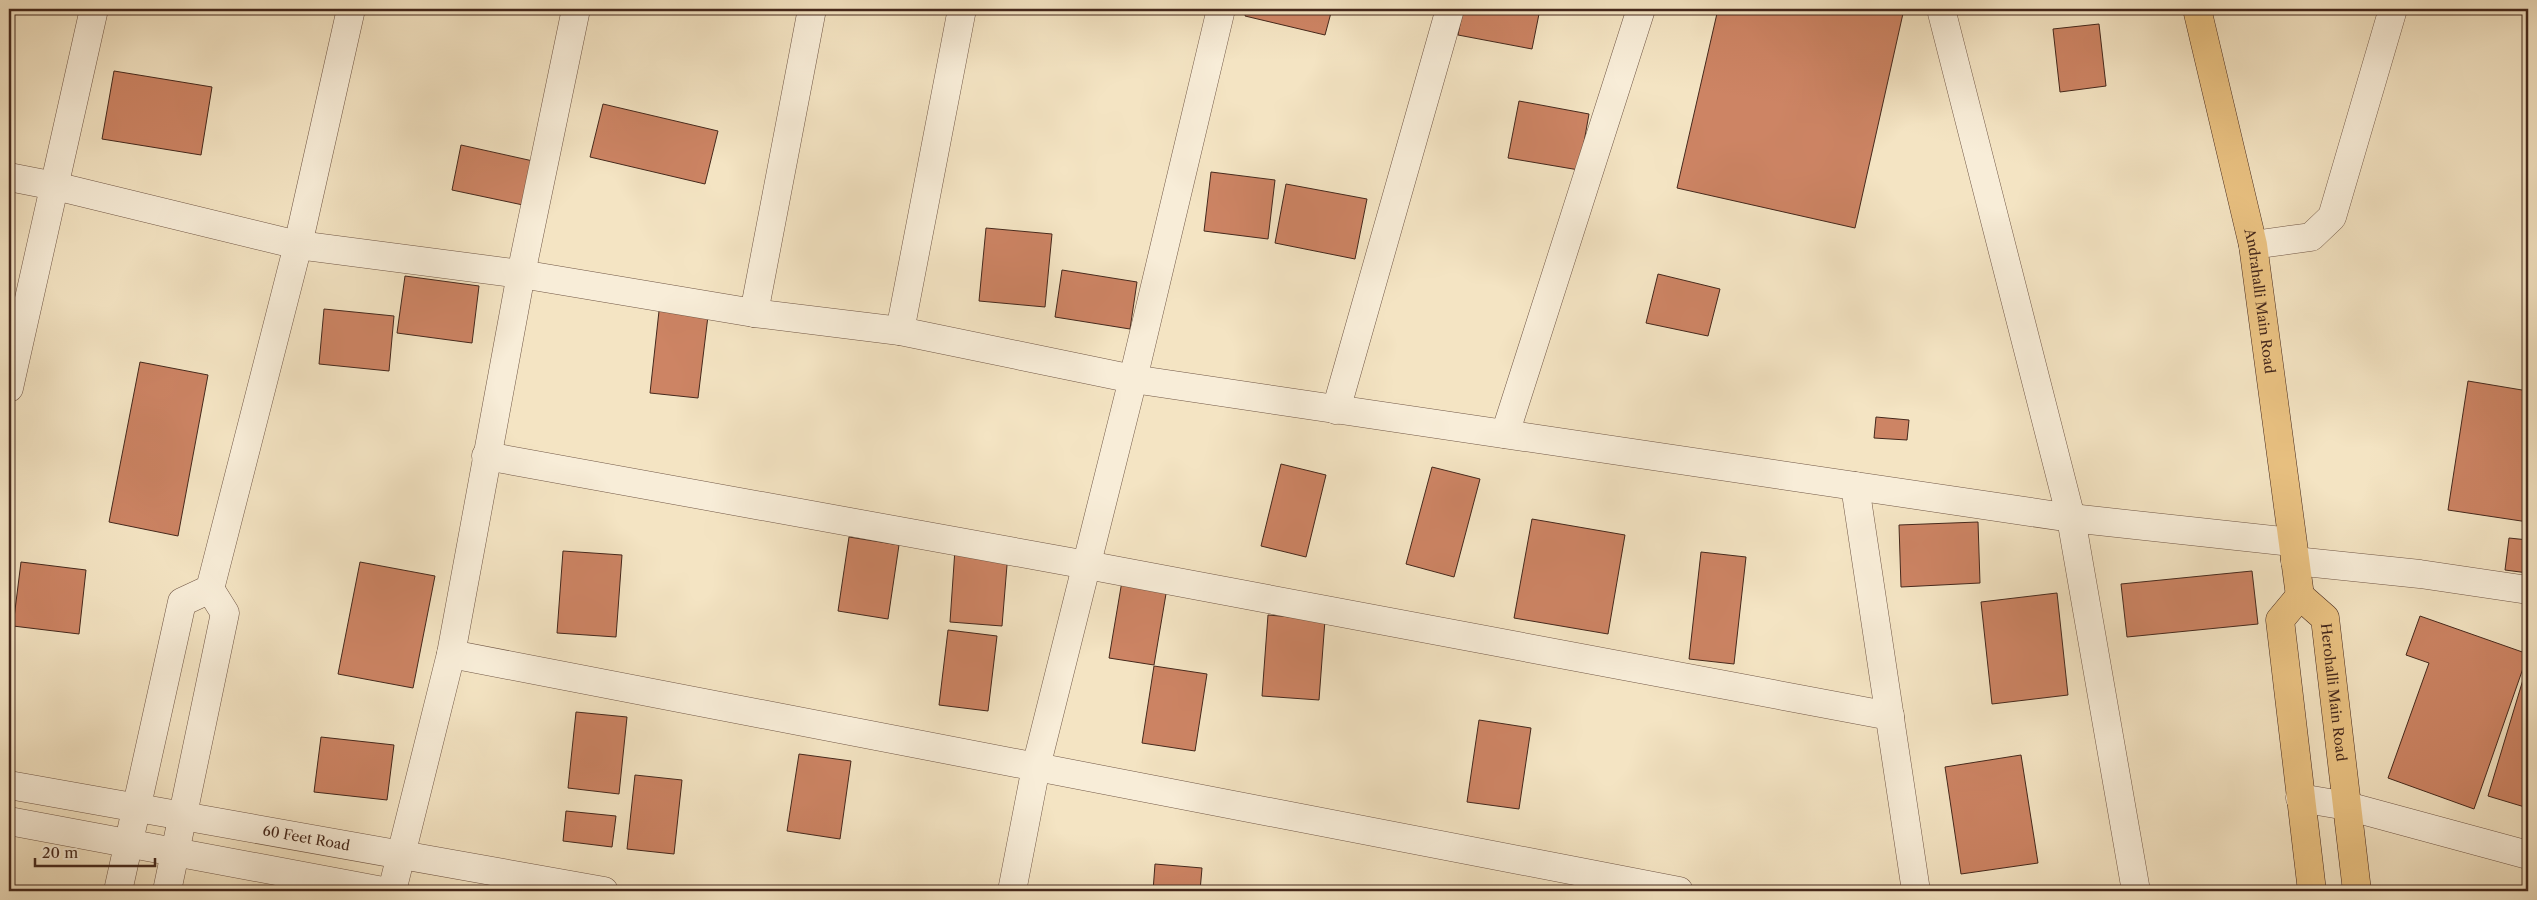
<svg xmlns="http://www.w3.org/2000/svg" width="2537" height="900" viewBox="0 0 2537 900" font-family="'Libre Caslon Text',serif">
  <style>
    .building { fill: #cd8464; stroke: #45281c }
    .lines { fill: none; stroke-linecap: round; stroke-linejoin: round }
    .minor-casing { stroke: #715746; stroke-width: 29 }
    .major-casing { stroke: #45281c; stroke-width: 29 }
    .minor { stroke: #f8edd8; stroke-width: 28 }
    .major { stroke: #eac282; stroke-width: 28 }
    .labels { text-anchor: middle; stroke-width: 4; stroke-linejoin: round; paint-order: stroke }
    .street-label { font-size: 14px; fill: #45281c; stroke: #f8edd8 }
  </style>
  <rect width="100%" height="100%" fill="#f4e4c3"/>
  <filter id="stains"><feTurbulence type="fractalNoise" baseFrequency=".004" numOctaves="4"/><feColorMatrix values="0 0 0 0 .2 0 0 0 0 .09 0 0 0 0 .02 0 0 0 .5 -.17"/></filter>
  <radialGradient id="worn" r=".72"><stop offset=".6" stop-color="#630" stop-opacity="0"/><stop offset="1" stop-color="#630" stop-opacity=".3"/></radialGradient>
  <path class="building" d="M1247,9H1332L1325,35L1245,16Z
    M1463,9H1540L1532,49L1458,35Z
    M1718,9H1904L1855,228L1677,188Z
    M2099,24L2106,86L2060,92L2053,29Z
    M114,71L212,87L201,155L102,139Z
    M1519,101L1589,114L1579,170L1508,158Z
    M603,104L718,131L705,184L590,157Z
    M461,145L533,161L523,205L452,190Z
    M1211,172L1275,180L1268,239L1204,231Z
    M9,178L16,179L9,241Z
    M1286,184L1367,199L1355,259L1275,243Z
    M986,228L1052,234L1045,307L979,301Z
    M1062,270L1137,282L1130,329L1055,317Z
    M1658,274L1720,289L1708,336L1646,323Z
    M405,276L479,286L472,343L397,333Z
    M324,309L394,316L389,371L319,364Z
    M659,311L708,316L698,398L650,393Z
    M140,362L208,375L178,536L109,522Z
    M2468,381L2528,391V522L2448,510Z
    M1876,417L1909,420L1907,440L1874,438Z
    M1281,464L1326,475L1306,557L1261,546Z
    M1432,467L1480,479L1454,577L1406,564Z
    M1532,519L1625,535L1608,634L1514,618Z
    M1978,522L1980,583L1901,587L1899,525Z
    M849,537L899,545L888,619L838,611Z
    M2509,538L2528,540V573L2505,570Z
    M955,549L1008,553L1002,626L950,622Z
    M563,551L622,555L616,637L557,633Z
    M1701,552L1746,557L1734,664L1689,659Z
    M21,562L86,570L79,634L13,626Z
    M360,562L435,576L413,688L338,674Z
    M2252,571L2258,624L2127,637L2121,584Z
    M1123,575L1168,582L1154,665L1109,658Z
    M2057,593L2068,695L1992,704L1981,602Z
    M1268,615L1325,620L1319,700L1262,696Z
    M2420,616L2528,654L2474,809L2388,778L2429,663L2406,655Z
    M948,630L997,636L988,711L939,705Z
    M2528,663V808L2488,796Z
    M1154,666L1207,674L1195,751L1142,743Z
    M576,712L627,717L619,794L568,788Z
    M1479,720L1531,728L1519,809L1467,802Z
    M321,737L394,745L387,800L314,792Z
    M799,754L851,761L840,839L787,831Z
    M2021,755L2038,863L1961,874L1945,767Z
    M635,775L682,780L674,854L627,849Z
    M566,811L616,816L612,847L563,841Z
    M1155,864L1202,868L1200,891H1153Z"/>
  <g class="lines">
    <g class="minor-casing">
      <g id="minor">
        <path d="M1941,9L2071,518L2136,891"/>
        <path d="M9,177L55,186L298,245L521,274L754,313L900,331L1133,379L2071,518L2292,542"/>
        <path d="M2253,245L2311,237L2332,217L2393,9"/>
        <path d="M754,313L812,9"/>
        <path d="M900,331L962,9"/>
        <path d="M9,388L94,9"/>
        <path d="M1336,410L1450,9"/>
        <path d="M1505,434L1641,9"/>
        <path d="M486,456L1087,565L1890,716"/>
        <path d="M1855,486L1916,891"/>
        <path d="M2295,561L2420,574L2528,590"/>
        <path d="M210,589L298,245L351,9"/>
        <path d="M451,654L1679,891"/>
        <path id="s1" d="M9,785L604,891"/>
        <path d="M2300,798L2347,806L2528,855"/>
        <path d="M9,821L383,891"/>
        <path d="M118,891L182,602L210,589L225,613L167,891"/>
        <path d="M392,891L451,654L521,274L576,9"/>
        <path d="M1012,891L1036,767L1133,379L1221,9"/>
      </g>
    </g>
    <g class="major-casing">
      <g id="major">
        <path id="s2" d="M2197,9L2253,245L2300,596"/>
        <path id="s3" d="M2300,596L2325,618L2357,891"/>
        <path d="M2300,596L2280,620L2312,891"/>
      </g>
    </g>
    <use href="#minor" class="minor"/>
    <use href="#major" class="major"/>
  </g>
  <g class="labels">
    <g class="street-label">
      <text dy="5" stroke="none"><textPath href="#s2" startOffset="299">Andrahalli Main Road</textPath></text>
      <text dy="5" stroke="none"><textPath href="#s3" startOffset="108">Herohalli Main Road</textPath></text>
      <text dy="5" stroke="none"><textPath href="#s1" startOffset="302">60 Feet Road</textPath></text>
    </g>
  </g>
  <rect width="2537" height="900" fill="none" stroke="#f4e4c3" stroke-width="30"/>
  <rect x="10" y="10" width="2517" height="880" fill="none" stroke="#45281c" stroke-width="2.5"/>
  <rect x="15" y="15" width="2507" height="870" fill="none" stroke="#45281c"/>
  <path d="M35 858v8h120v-8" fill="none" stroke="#45281c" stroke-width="2.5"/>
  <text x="42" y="858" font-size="15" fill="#45281c" stroke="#f8edd8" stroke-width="4" paint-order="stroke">20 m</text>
  <rect width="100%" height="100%" filter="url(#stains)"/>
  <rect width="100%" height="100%" fill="url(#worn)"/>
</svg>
